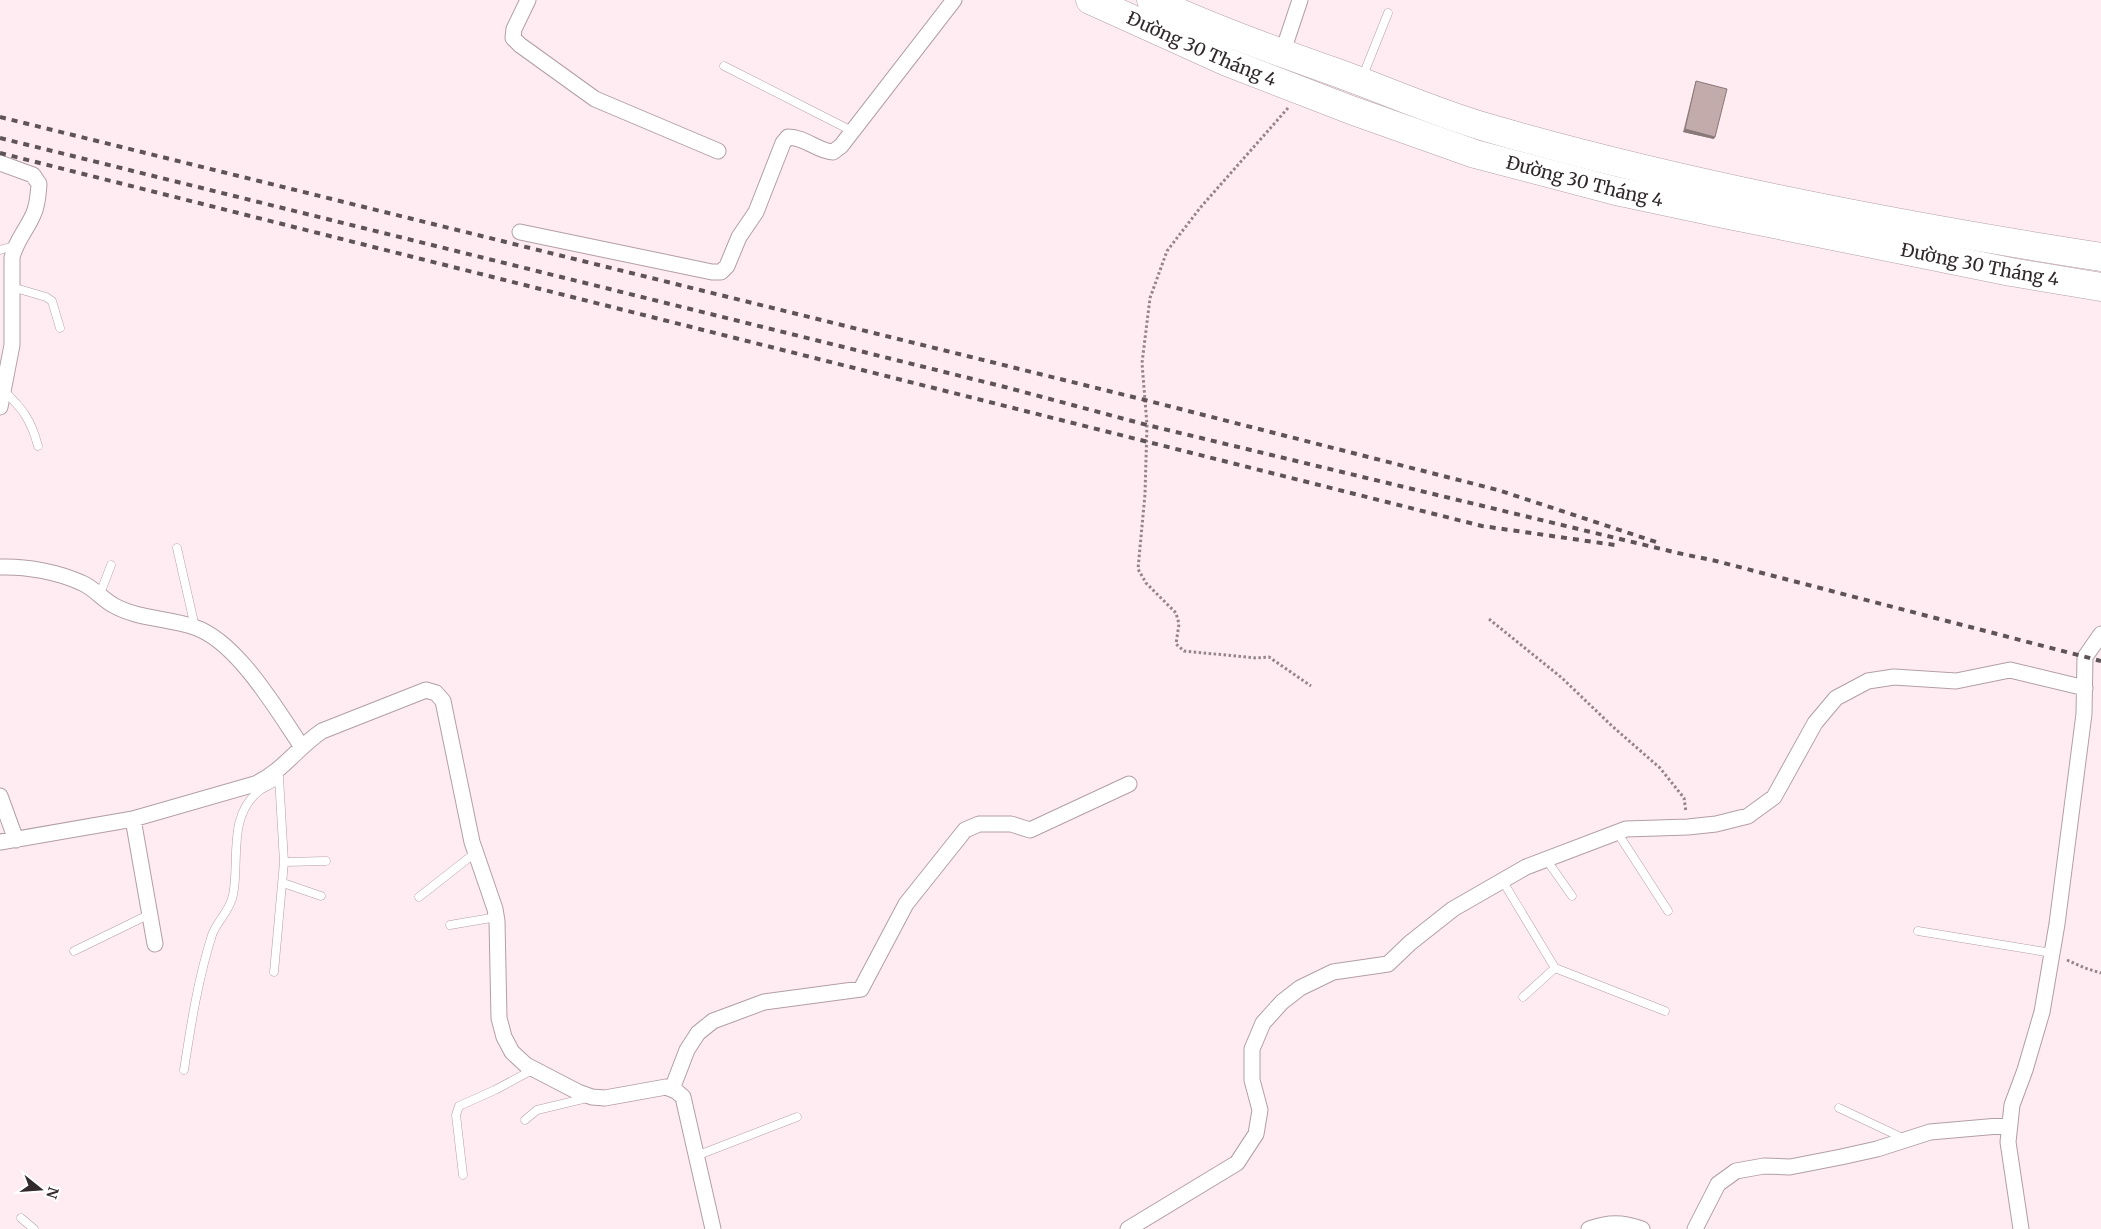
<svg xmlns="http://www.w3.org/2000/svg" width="2101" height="1229" viewBox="0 0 2101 1229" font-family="Merriweather,serif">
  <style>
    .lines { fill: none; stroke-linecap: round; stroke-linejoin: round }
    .lane-casing { stroke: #b39ea6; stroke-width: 9 }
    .street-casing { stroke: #b39ea6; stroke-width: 17 }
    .highway-casing { stroke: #b39ea6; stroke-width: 29 }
    .path { stroke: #93858a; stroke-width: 3; stroke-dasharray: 2.5 2.5; stroke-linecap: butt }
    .lane { stroke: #fff; stroke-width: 8 }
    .street { stroke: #fff; stroke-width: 15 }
    .highway { stroke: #fff; stroke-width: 28 }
    .rail { stroke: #5e5356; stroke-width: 4; stroke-dasharray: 6 6; stroke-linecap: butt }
    .wall { fill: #a89393 }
    .shaded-wall { fill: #887878 }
    .building { fill: #c3abab; stroke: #887878 }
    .labels { text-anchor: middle; stroke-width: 4.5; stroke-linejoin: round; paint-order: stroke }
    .street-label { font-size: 18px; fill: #32292c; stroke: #fff }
  </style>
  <rect width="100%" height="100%" fill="#ffecf3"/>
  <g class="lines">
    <g class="lane-casing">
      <path id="lane" d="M724,66L852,131
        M1362,78L1388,13
        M0,250L14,246
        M12,287L46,297L52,301L60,328
        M4,391C23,409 31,420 38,446
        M177,548L195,627
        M100,594L111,565
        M1617,832L1668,911
        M1546,859L1572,896
        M284,862L326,861
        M1502,880L1555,968L1665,1011
        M283,883L321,896
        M419,897L475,853
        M450,925L497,917
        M1918,931L2052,953
        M74,951L150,914
        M274,972L284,862L279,777
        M1523,997L1555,968
        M184,1070C191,1024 198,979 212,935C217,921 230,911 233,895C240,862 227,816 259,791C264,787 272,784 279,780
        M1839,1108L1905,1139
        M525,1120L537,1110L587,1098
        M696,1156L797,1117
        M463,1175L456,1115L459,1106L495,1090L534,1069
        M21,1218L34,1229"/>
    </g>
    <g class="street-casing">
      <path id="street" d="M528,0L514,29L513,38L520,45L595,99L718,151
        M1282,54L1300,0
        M0,163L33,175L39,184C38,195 38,205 33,215C26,231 15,242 12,258V345L0,407
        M520,232L712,272H721L727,266L739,237L756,212L783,143L788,137C805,137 817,151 833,152L841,146L954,0
        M0,567C26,566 58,572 82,583C94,588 102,599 113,605C137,619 168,618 194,627C237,641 277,710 302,747
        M0,796L16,840
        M133,819L155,944
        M0,842L133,819L255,784C282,772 298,747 322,731L426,690L436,693L443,701L472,842L495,909L497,921L499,1018L504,1037L512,1052L526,1065L578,1092L592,1097L605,1098L666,1087L676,1091L683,1097L713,1229
        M672,1089L687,1050L698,1033L713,1021L764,1002L861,989L906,904L965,830L979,824H1011L1030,830L1129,784
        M1128,1229L1237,1163L1256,1134L1260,1110L1252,1080V1049L1263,1023L1282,1002L1300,988L1333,972L1388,964L1410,943L1453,909L1526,867L1626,829L1688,827L1716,824L1748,816L1774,797L1815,723L1836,698L1868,681L1894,677L1956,681L2010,670L2085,688
        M1589,1229C1609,1222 1622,1222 1642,1229
        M1695,1229L1718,1184L1736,1171L1764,1166L1790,1167L1841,1157L1877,1149L1930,1132L2010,1125
        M2021,1229L2008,1142L2012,1105L2025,1070L2042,1012L2057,924L2084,714L2085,657L2101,634"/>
    </g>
    <g class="highway-casing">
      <g id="highway">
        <path id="s1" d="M1090,0L1227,62L1351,110L1475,154L1616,191L1729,215L2011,272L2101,287"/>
        <path d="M1151,0C1211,28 1273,50 1335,72C1385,90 1434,112 1485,127C1685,185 1895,225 2101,257"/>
      </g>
    </g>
    <path class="path" d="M1288,108L1200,208L1167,251L1150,298L1142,363L1147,425L1145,494L1138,569L1146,583L1176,613L1179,624L1176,644L1184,651L1256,658L1269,657L1311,686
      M1489,619L1562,678L1612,726L1660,768L1684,798L1686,812
      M2067,960L2085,968L2101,973"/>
    <use href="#lane" class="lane"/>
    <use href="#street" class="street"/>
    <use href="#highway" class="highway"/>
    <path class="rail" d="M0,117L1145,400L1498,490L1656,542
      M0,138L1005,387L1147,425L1678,553L1716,561L2101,661
      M0,153L1482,526L1615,545"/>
  </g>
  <path class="wall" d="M1696,81L1714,139L1683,132L1695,84Z"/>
  <path class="shaded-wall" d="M1685,129L1715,137L1714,139L1683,132Z"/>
  <path class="building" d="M1696,81L1727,89L1715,137L1685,129Z"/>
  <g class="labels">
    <g class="street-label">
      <text dy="6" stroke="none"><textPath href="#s1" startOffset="122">Đường 30 Tháng 4</textPath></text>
      <text dy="6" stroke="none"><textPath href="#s1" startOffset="528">Đường 30 Tháng 4</textPath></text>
      <text dy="6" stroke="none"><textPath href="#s1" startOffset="932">Đường 30 Tháng 4</textPath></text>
    </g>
  </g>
  <g transform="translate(40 1189) rotate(107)" stroke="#ffffff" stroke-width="4" paint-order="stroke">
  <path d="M0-4L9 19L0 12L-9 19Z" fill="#32292c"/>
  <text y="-8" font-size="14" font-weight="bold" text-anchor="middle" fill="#32292c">N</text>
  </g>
</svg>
